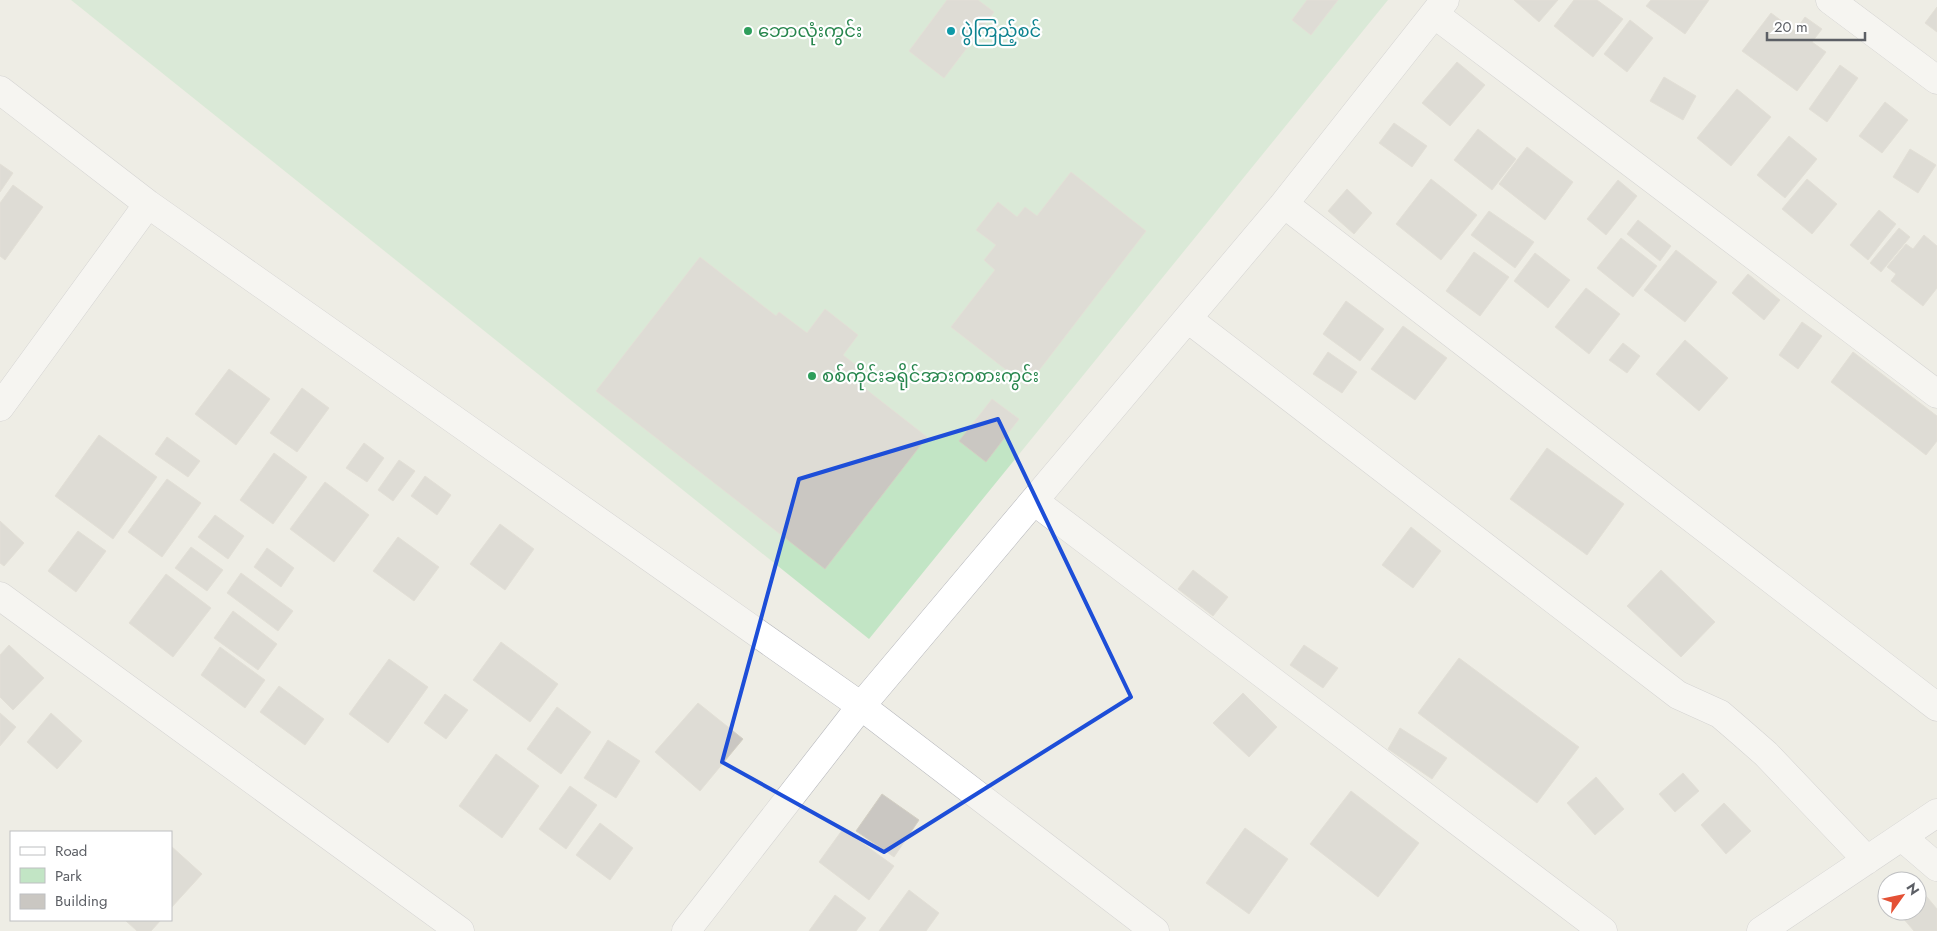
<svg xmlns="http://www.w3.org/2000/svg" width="1937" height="931" viewBox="0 0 1937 931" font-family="Jost,'Noto Sans Myanmar',sans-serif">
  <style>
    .park { fill: #c2e5c5 }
    .building { fill: #cac7c2; stroke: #d3cfc3 }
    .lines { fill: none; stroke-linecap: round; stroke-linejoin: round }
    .minor-casing { stroke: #b5b6bb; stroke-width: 29 }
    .minor { stroke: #fff; stroke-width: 28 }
    .marked { fill: none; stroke: #1d4ed8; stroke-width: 4; stroke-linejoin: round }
    .leisure-dot { fill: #2e9e5b; stroke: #fff; stroke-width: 2 }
    .culture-dot { fill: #0f9aa8; stroke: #fff; stroke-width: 2 }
    .labels { text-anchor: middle; stroke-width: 4.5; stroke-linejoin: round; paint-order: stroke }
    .leisure-label { font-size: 18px; fill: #27864d; stroke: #fff; text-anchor: start }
    .culture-label { font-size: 18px; fill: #0d838f; stroke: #fff; text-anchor: start }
  </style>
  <rect width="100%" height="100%" fill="#eeede5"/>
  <path class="park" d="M71,0H1388L869,639Z"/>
  <path class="building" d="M947,0H978L994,12L944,78L909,51Z
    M1307,0H1338L1311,35L1292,20Z
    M1514,0H1558L1539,22Z
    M1574,0H1597L1623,19L1593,57L1554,26Z
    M1651,0H1709L1685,34L1646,6Z
    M1937,7V32L1925,23Z
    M1771,13L1795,31L1805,17L1822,29L1812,42L1826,52L1797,91L1742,51Z
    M1630,20L1653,38L1627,72L1604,54Z
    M1457,62L1485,85L1450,126L1422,103Z
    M1840,65L1858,78L1827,122L1809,109Z
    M1664,77L1696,96L1683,120L1650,101Z
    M1737,89L1771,117L1731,166L1697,138Z
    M1885,102L1908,120L1882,153L1859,136Z
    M1394,123L1427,146L1412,167L1379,143Z
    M1478,129L1516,159L1492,190L1454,160Z
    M1789,136L1817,159L1785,198L1757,175Z
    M1527,147L1573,182L1545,220L1499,184Z
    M1910,149L1936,165L1918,193L1893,177Z
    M0,164L13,173L0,192Z
    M1071,172L1146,231L1027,386L951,327L995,270L984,260L996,245L976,230L998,202L1017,217L1025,207L1037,216Z
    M1431,179L1477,215L1441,260L1396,224Z
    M1807,179L1837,204L1812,234L1782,209Z
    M1618,180L1637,196L1606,235L1587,219Z
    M13,185L43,207L5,260L0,256V203Z
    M1347,189L1372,213L1354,234L1328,211Z
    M1879,210L1896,224L1868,260L1850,245Z
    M1489,211L1534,242L1515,268L1471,235Z
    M1638,220L1671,246L1660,261L1627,234Z
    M1899,228L1910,237L1881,272L1870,263Z
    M1924,235L1937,246V288L1923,306L1891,281L1896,274L1887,267L1906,244L1913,249Z
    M1621,238L1657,266L1633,297L1597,268Z
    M1676,250L1717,282L1685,322L1644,290Z
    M1474,252L1509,277L1480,316L1446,291Z
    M1535,253L1570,280L1548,308L1514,281Z
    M700,257L776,316L779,312L807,333L825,309L858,335L843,355L862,370L854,380L927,437L825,569L596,391Z
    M1748,274L1780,300L1764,320L1732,293Z
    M1586,288L1620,314L1589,354L1555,327Z
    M1346,301L1384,329L1360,361L1323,334Z
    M1802,322L1822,336L1798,369L1779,355Z
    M1403,326L1447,358L1415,400L1371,369Z
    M1685,340L1728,378L1699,411L1656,374Z
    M1623,343L1640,356L1627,373L1609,360Z
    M1328,352L1357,372L1342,393L1313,374Z
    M1853,352L1937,416V441L1926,455L1831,382Z
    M229,369L270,399L236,445L195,414Z
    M302,388L329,408L297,452L270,433Z
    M992,399L1019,419L986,462L959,441Z
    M99,435L157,477L113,539L55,496Z
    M167,437L200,461L188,477L155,454Z
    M364,443L384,458L367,482L346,468Z
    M1547,448L1624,504L1587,555L1510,499Z
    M274,453L307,477L273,524L240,500Z
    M399,460L415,471L393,501L378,490Z
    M425,476L451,495L437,515L411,496Z
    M167,479L201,503L162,557L128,532Z
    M325,482L369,515L334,562L290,529Z
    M215,515L244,536L228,559L198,537Z
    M0,521L24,543L4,566L0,563Z
    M500,524L534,549L505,590L470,564Z
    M1411,527L1441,551L1413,588L1382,565Z
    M78,531L106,551L76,592L48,571Z
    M398,537L439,567L414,601L373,571Z
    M191,547L223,570L207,591L175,568Z
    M267,548L294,568L281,587L254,567Z
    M1193,570L1228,597L1213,616L1178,589Z
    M1661,570L1715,622L1681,657L1627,606Z
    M241,573L293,611L278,631L227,593Z
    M166,574L211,608L173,657L129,623Z
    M233,611L277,644L258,670L214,638Z
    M501,642L558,684L530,722L473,680Z
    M9,645L44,678L13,710L0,697V655Z
    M1304,645L1338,668L1323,688L1290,665Z
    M220,647L265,680L245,708L201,675Z
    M1459,658L1579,747L1537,803L1418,713Z
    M389,659L428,687L388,743L349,714Z
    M279,686L324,719L305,745L260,712Z
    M1243,693L1277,727L1249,757L1213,723Z
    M445,694L468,710L446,739L424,723Z
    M698,703L743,739L700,791L655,752Z
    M557,707L591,732L561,774L527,749Z
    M0,713L16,727L0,746Z
    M51,713L82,741L57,769L27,742Z
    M1400,728L1447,758L1432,779L1388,749Z
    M608,740L640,761L616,798L584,778Z
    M496,754L539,786L502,838L459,806Z
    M1683,773L1699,791L1675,812L1659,794Z
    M1596,777L1624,809L1595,835L1567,803Z
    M570,786L597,805L566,849L539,829Z
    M1351,791L1419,843L1378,897L1310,844Z
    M882,794L919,820L894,857L856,831Z
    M1724,803L1751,831L1726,854L1701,825Z
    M600,823L633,848L610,880L576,855Z
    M1245,828L1288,859L1249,914L1206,883Z
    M843,829L894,866L869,900L819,862Z
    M171,846L202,874L171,908Z
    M1917,885L1937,909V931H1914L1897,911H1917Z
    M909,890L939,913L926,931H879Z
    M835,895L866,918L856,931H809Z
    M125,920H161L151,931H137Z"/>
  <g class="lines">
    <g class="minor-casing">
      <path id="minor" d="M1830,0L1937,80
        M1434,14L1937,394
        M0,90L148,204L861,706L1155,931
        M1284,204L1937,707
        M1188,319L1678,695L1720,714L1742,733L1766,754L1867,860
        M0,407L148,204
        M1034,501L1603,931
        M0,596L460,931
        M1902,837L1937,867
        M686,931L861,706L1284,204L1445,0
        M1761,931L1937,813"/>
    </g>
    <use href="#minor" class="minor"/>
  </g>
  <path d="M0 0H1937V931H0ZM998,419L1131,697L884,852L722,762L799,479Z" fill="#eeede5" fill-opacity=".55" fill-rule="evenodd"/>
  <path class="marked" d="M998,419L1131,697L884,852L722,762L799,479Z"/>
  <g class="leisure-dot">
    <circle cx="748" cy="31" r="5"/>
    <circle cx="812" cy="376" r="5"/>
  </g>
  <circle class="culture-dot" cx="951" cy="31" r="5"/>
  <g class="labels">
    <g class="leisure-label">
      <text x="758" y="37">ဘောလုံးကွင်း</text>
      <text x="822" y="382">စစ်ကိုင်းခရိုင်အားကစားကွင်း</text>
    </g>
    <g class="culture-label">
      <text x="961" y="37">ပွဲကြည့်စင်</text>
    </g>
  </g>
  <rect x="10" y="831" width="162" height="90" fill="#ffffff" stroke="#bebfc1"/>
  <rect x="20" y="847" width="25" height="8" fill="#ffffff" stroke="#bebfc1"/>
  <text x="55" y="856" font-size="15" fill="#5c5f65">Road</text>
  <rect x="20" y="868" width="25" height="15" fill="#c2e5c5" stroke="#bebfc1"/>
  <text x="55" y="881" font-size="15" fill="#5c5f65">Park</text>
  <rect x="20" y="894" width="25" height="15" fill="#cac7c2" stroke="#bebfc1"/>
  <text x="55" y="906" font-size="15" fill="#5c5f65">Building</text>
  <g transform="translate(1902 896) rotate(57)"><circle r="24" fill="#ffffff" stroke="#bebfc1"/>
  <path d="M0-4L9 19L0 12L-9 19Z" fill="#e45135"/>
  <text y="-8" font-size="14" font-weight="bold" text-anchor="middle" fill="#5c5f65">N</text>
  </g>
  <path d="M1767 32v8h98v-8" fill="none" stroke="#5c5f65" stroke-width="2.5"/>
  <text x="1774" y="32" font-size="15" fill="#5c5f65" stroke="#ffffff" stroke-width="4" paint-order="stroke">20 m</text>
</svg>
